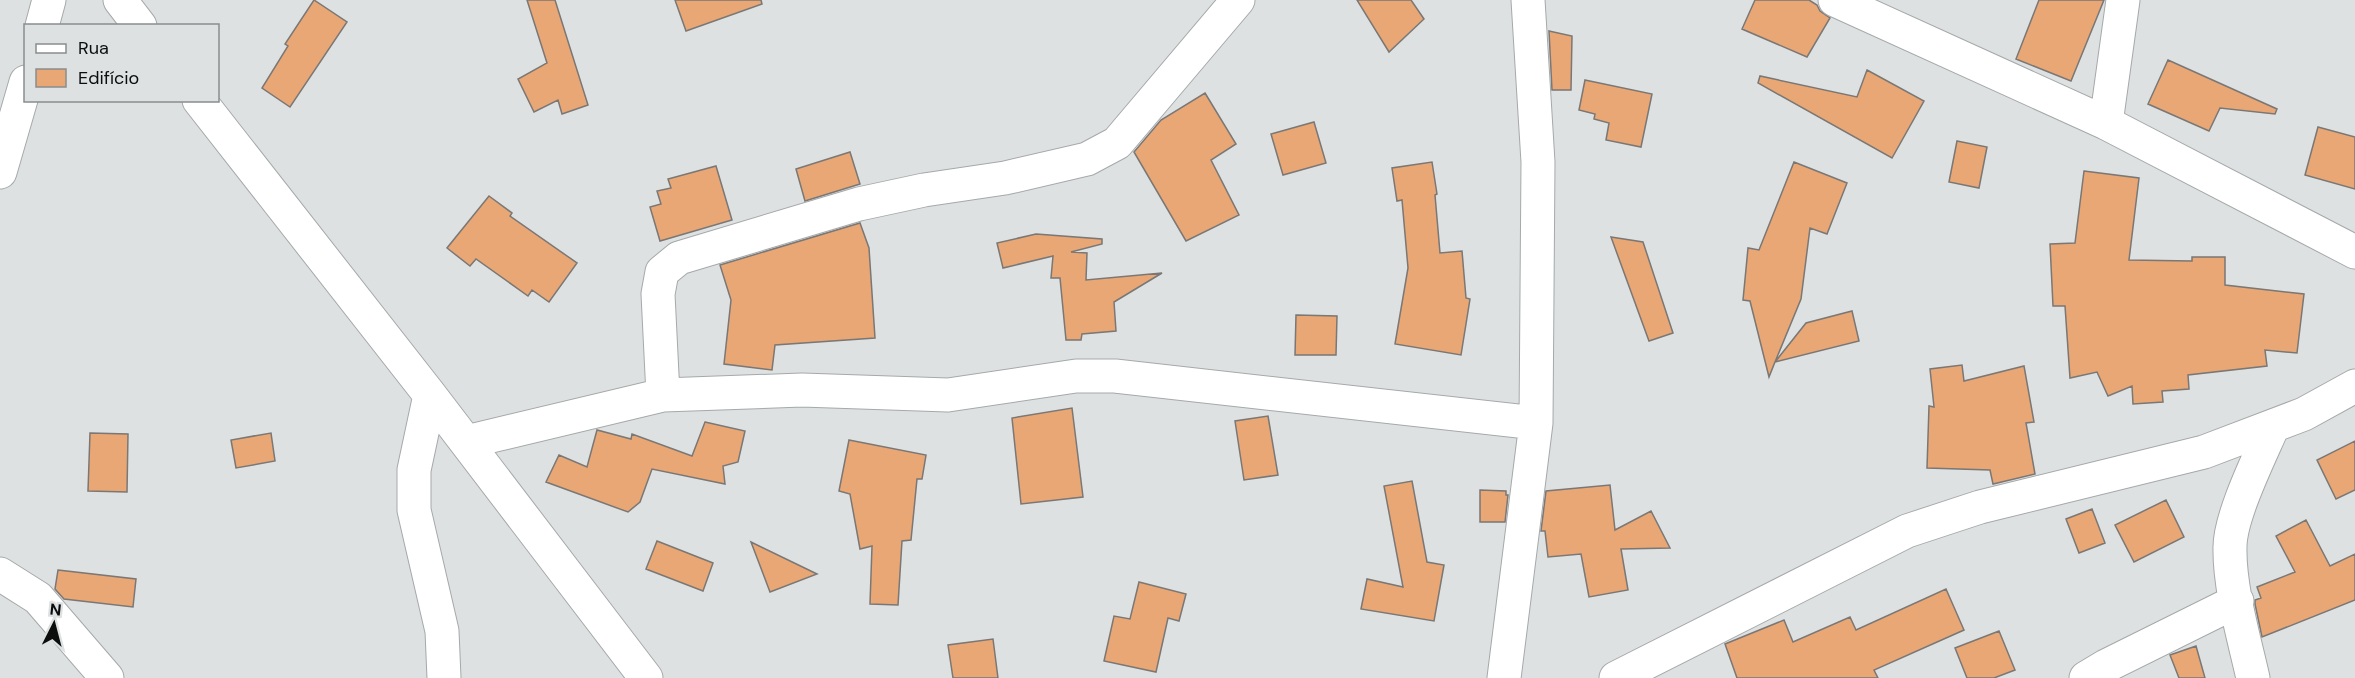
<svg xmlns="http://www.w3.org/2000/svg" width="2355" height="678" viewBox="0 0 2355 678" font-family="'DM Sans',sans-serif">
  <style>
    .building { fill: #e9a775; stroke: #7a7775; stroke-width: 1.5 }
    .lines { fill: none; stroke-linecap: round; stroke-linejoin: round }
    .minor-casing { stroke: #a5a9aa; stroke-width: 35 }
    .minor { stroke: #fff; stroke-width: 33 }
  </style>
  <rect width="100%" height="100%" fill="#dde1e2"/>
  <path class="building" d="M314,0L347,22L290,107L262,88L288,46L285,44Z
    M527,0H555L588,105L562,114L558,100L534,112L518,79L547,63Z
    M675,0H761L762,4L686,31Z
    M1357,0H1411L1424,19L1389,52Z
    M1755,0H1809L1817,5L1820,11L1830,18L1807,57L1742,29Z
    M2039,0H2104L2071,81L2016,59Z
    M1549,31L1572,36L1571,90H1552Z
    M2168,60L2277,109L2275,114L2220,108L2209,131L2148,104Z
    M1867,70L1924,101L1892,158L1758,83L1760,76L1857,97Z
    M1585,80L1652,94L1641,147L1606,140L1609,123L1594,119L1595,114L1579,110Z
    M1205,93L1236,144L1211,160L1239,215L1186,241L1134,152L1161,120Z
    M1314,122L1326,163L1283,175L1271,134Z
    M2318,127L2355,137V189L2305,175Z
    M1957,141L1987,147L1979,188L1949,182Z
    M850,152L860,184L805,201L796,169Z
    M1432,162L1437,194L1435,195L1440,253L1462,251L1466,298L1470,299L1461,355L1395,344L1408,268L1402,200L1397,201L1392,168Z
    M1794,162L1847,183L1827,234L1810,228L1801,299L1775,362L1806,323L1852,311L1859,341L1775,362L1769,377L1750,301L1743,300L1748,248L1759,250Z
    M716,166L732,220L660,241L650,207L661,204L657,191L671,188L668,179Z
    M2084,171L2139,178L2129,260L2192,261V257H2225V285L2304,294L2297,353L2265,350L2267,366L2188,375L2189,389L2162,391L2163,402L2133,404L2132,386L2108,396L2097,372L2070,378L2065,306H2053L2050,244L2075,243Z
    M489,196L512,213L510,216L577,263L549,302L532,290L528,296L476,259L470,266L447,248Z
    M860,223L869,248L875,338L775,345L772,370L724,364L731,300L720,265Z
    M1036,234L1102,239V244L1071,252L1087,253L1086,280L1162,273L1114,302L1116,331L1082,334L1081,340H1066L1060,278H1051L1053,256L1003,268L997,243Z
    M1611,237L1643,242L1673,333L1649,341Z
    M1296,315L1337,316L1336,355H1295Z
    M1962,365L1964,381L2024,366L2034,422L2026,423L2035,474L1993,484L1990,470L1927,468L1929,406L1934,407L1930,369Z
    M1072,408L1083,497L1021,504L1012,418Z
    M1268,416L1278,475L1244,480L1235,421Z
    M705,422L745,431L738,462L723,466L725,484L652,469L640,502L628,512L546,482L559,455L587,467L597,430L631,439L632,434L692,456Z
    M90,433L128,434L127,492L88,491Z
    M271,433L275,461L236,468L231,440Z
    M849,440L926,455L922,479H917L911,540L902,541L898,605L870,604L872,546L860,549L850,494L839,491Z
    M2355,441V490L2336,499L2317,460Z
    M1412,481L1427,562L1444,565L1434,621L1361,609L1367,579L1403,587L1384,486Z
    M1610,485L1615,530L1651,511L1670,548L1621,549L1628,590L1589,597L1581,554L1548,557L1545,531H1541L1546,491Z
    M1480,490L1506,491V495H1508L1505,522H1480Z
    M2166,500L2184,537L2134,562L2115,525Z
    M2092,509L2105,543L2079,553L2066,519Z
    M2306,520L2330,566L2355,554V600L2262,637L2255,604V600L2261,598L2257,587L2295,572L2276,536Z
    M657,541L713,563L703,591L646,569Z
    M751,542L817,574L770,592Z
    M58,570L136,579L133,607L64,599L55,589Z
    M1139,582L1186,594L1179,621L1168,618L1156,672L1104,661L1114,616L1130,619Z
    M1946,589L1964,630L1874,670L1878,678H1737L1725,644L1784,620L1793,642L1850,617L1856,630Z
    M1999,631L2015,670L1994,678H1967L1955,648Z
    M993,639L998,678H953L948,645Z
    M2196,646L2205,678H2179L2170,655Z"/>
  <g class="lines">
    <g class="minor-casing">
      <path id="minor" d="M120,0L140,26
        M1835,0L2106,123L2355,252
        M42,26L49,0
        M199,100L430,395L646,678
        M2106,123L2123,0
        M0,172L26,82
        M430,395L414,470V510L442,631L444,678
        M663,395L658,294L662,272L679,258L859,204L924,190L1005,178L1087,159L1117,143L1238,0
        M466,442L663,395L802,390L948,395L1076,376H1115L1536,423
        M0,574L38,598L107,678
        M1504,678L1536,423L1538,162L1528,0
        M1616,678L1907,531L1980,507L2204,452L2304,414L2355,386
        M2086,678L2106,666L2237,601
        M2253,678C2244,638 2229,587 2230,547C2230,516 2260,456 2273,426"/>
    </g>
    <use href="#minor" class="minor"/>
  </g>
  <rect x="24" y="24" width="195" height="78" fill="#dde1e2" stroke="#898d8d" stroke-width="1.5"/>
  <rect x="36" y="44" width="30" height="9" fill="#ffffff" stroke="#898d8d" stroke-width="1.5"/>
  <text x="78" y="54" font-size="18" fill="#0c0e0e">Rua</text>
  <rect x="36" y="69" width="30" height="18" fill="#e9a775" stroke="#898d8d" stroke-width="1.5"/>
  <text x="78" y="84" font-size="18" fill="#0c0e0e">Edifício</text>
  <g transform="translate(54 624) rotate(6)" stroke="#dde1e2" stroke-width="4.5" paint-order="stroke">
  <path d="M0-4.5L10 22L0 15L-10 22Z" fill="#0c0e0e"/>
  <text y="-9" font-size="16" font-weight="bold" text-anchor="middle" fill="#0c0e0e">N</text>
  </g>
</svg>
